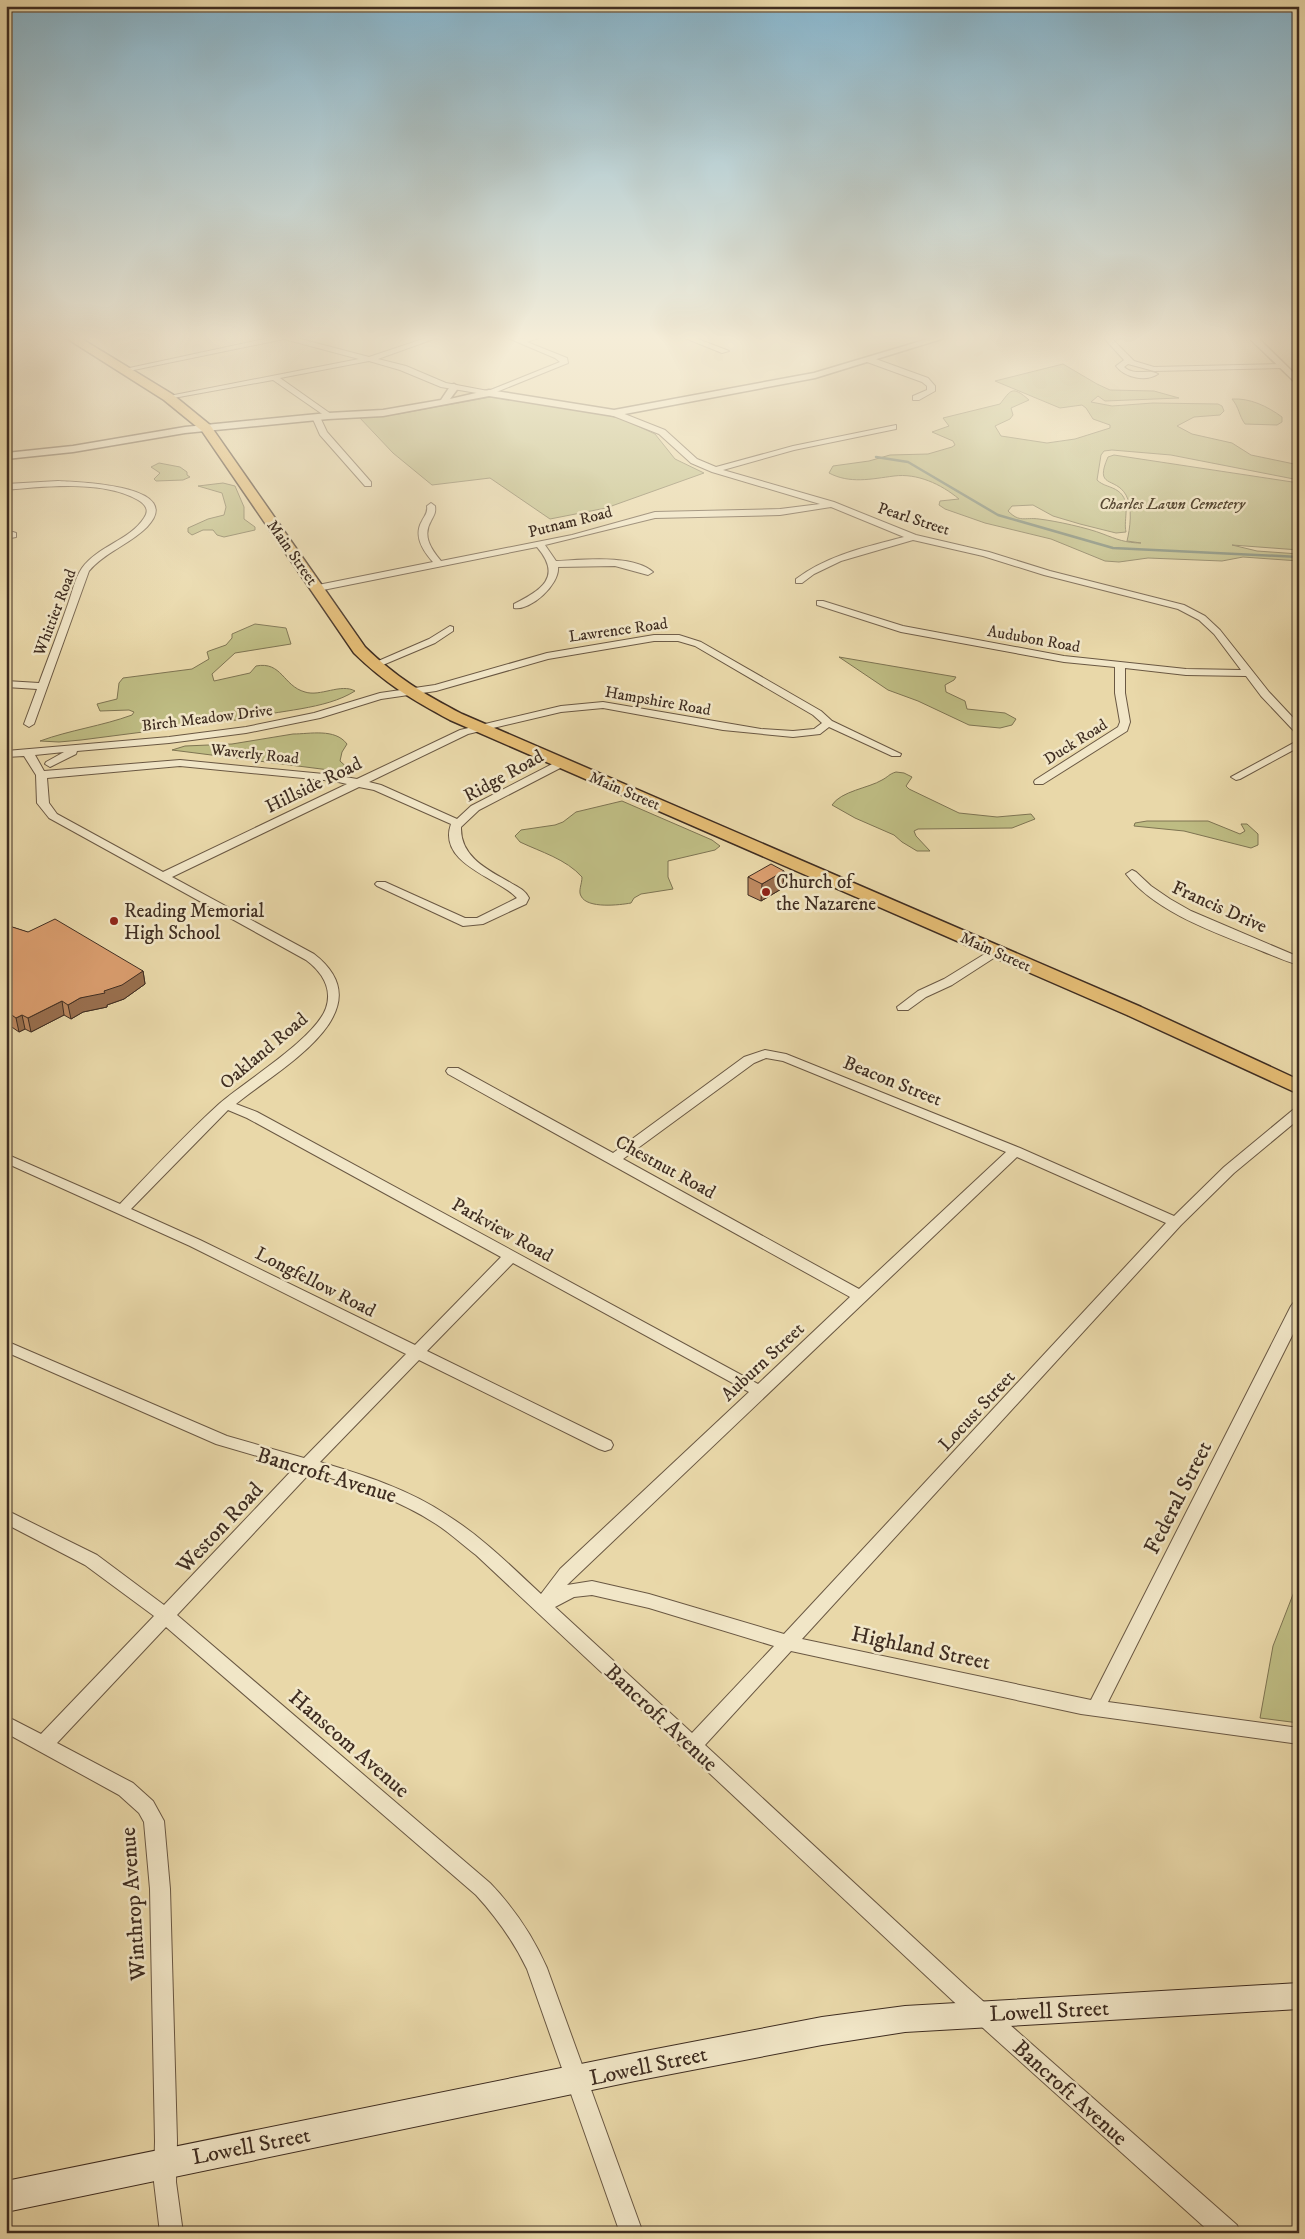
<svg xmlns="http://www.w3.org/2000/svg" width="1305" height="2239" viewBox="0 0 1305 2239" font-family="'IM FELL DW Pica',serif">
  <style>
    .green { fill: #bebc83; stroke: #7e7452 }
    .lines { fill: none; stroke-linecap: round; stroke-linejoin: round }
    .stream { stroke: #748271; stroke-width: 2.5 }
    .minor-casing { stroke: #6a5843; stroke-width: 2 }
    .tertiary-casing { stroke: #6a5843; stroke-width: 3 }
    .secondary-casing { stroke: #3f2d21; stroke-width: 2 }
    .primary-casing { stroke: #3f2d21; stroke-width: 3 }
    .minor { fill: #f1e6c7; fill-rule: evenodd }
    .tertiary { fill: #f1e6c7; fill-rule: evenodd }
    .secondary { fill: #f1e6c7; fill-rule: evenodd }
    .primary { fill: #e4bc74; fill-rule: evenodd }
    .wall { fill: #bc885f; stroke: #3f2d21 }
    .shaded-wall { fill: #996f4e; stroke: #3f2d21 }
    .building { fill: #db9e6f; stroke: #3f2d21 }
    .poi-dot { fill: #8f2418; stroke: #f1e6c7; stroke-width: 2 }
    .labels { text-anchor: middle; stroke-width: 5; stroke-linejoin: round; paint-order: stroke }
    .far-park-label { font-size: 16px; font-style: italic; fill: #584a35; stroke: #f1e6c7 }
    .far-street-label { font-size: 16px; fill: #3f2d21; stroke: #f1e6c7 }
    .street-label { font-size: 19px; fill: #3f2d21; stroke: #f1e6c7 }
    .poi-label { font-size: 19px; fill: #3f2d21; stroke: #f1e6c7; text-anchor: start }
    .near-street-label { font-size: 22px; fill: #3f2d21; stroke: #f1e6c7 }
  </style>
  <rect width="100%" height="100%" fill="#e9d8a9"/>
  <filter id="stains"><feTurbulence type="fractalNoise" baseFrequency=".004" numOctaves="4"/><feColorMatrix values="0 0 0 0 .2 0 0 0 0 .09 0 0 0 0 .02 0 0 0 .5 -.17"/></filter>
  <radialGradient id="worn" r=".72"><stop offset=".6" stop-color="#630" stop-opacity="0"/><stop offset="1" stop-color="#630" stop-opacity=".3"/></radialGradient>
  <path class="green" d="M1063,364L1097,384L1110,390L1154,391L1179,398L1105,401L1098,396L1091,402L1112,406L1153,403L1218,404L1222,406L1224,411L1220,415L1194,417L1177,426L1192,434L1232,443L1251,455L1299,465V480L1171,455L1112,450L1104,451L1101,455L1097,480C1103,486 1111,486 1118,491C1132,501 1123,519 1126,532L1116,533L1080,524L1053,516L1033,505L1012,506L1008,511C1020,523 1024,517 1039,519C1056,521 1088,528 1103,534C1116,539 1126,543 1141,543L1127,541C1130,529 1133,507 1126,495C1115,476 1094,489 1108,457L1114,455L1299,483V550L1232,545L1257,551L1299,554V561L1243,557L1222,561L1148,558L1119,562L1105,561L1051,539L985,523L945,509L939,505L940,501L959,499C941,484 917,473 894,476C871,479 850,484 829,473L833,466L869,461L890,455L928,454L952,447L955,445L953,441L932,432L949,426L943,418L1000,404C1011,390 1012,385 1029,400L1011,408L1013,415L1010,419L995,426L1001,436L1047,443L1075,439L1110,428V425L1093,419L1086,408L1082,405L1060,408L995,381Z
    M491,397L600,413L622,419L655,434L675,459L704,473L606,508L550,519L490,478L432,485L393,453L359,417L398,414Z
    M1232,399C1250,398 1267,406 1282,417V422L1277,425L1245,424C1239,416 1239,407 1232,399Z
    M159,463L180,467L187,472V475L190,477L183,480L156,481L154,479L160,473L151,467Z
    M223,483L235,486L244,507V519L255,527V530L224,537L217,535L213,530H203L192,535L188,532V528L208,519L224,515L226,507L222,493L198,486Z
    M255,624L286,628L291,644L235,653L212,674L214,681L250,673L256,666C282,661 283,686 305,692C320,697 341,683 355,691C325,710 278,710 244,719L81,740L59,742L40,741C70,730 102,726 132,715L134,712L129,710L100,711L97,704L117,699L119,683L123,678L192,669L209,659L207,652L209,651L226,645L232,638V634Z
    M839,657L956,677L954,680L945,685L946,692L965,701L967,709L1005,713L1016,719L1012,725L1000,728L969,725L918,701L888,690Z
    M293,734C310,734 335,728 347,744L342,752L340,761L351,771L345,772L172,750L185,746L232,744Z
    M896,772L904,773L912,777L906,786L909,789L959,813L997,817L1031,814L1035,819L1012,828L918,829L914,831L916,836L930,851H917L902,842L894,835L855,818L832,805C841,791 869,788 882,780C888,777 889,774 896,772Z
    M622,801L712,840L720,846L715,850L668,861V877L673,889L641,894L634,898L631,903C620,905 587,909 581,896C578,891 582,884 582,877C566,859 541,852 520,842L515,836L521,830L555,825L563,822L576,812Z
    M1147,821H1208L1240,834L1245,831L1241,824H1247L1258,834V845L1251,848L1184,831L1134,826L1135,823Z
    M1299,1579V1723L1260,1718L1273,1646Z"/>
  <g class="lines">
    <path class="stream" d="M876,457L908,462L998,515L1113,548L1299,557"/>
    <g class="minor-casing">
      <path id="minor" d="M278,336H289L369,357L432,336H442L378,359L406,366L446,383L488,391L560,362L555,358L503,336H512L520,339L544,336L527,342L567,358L568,363L489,395L441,387L400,370L369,361L280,378L331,414L332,416L328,418L273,380L168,399L164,397L359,359L284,339L124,372L120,370Z
        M680,336H690L729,351L722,353Z
        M1102,336H1109L1134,361L1154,367L1282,364L1286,366L1282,368L1154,371L1128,364L1124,367C1135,377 1148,368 1158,374C1146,382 1125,378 1116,366L1124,360Z
        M867,358H873L928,378L935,386V391L919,400H913V396L927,390V386L922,382L867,362Z
        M611,411H617L665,430L697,459L716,467L793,446L896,425V429L794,450L723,470L834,502L916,535L989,552L1050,571L1184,605L1205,616L1220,630L1269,692L1299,724V733L1295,732L1261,696L1246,676L1186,675L1125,668V693L1130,722L1127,731L1043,784H1035L1034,782L1035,780L1118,727L1120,722L1115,693V667L1064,662L901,632L817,605V601H823L903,626L1064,656L1186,669L1241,670L1214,634L1199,620L1178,609L1044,575L983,556L913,540L841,561L814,574L802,583H796V579C828,555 866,547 904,537L831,507L780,515L655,518L545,545L556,561C582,560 633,554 653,572L648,575L615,566L558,567C560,584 531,611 514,608V604C541,590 563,577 537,547L318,591L313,588L318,585L433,562C423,551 413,536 422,521C425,515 428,513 427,506L431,503L435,506C436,513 434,515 431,521C422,536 431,549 441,561L572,535L655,512L780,509L820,504L712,472L691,463L659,434L611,415Z
        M313,415H319L327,432L371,482V486H365L320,435L312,417Z
        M58,481C78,482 187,485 147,527C129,545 105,552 89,571L34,724L29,727L24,724L37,689L6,687V681L39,683C49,656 59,630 68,604C72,593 75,578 82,568C98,546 130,540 144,518C150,510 145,504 138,500C104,480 45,486 6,490V484Z
        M13,532L16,533V537L6,539V533Z
        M450,626L453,627V631L435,643L378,667L374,668L369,665L429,639Z
        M654,635H679L701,642L821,711L832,721L901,754L900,756H892L829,727L820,734L793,737L723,730L603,708L561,712L468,734L369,782L381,785L457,819L471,806L558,761H566L567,763L566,765L479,810L461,827C460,857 488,870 511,883C518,887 525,890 529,898L526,904L483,924L463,926L377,886L375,884L377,882H385L465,918H477L517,898C499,878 437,864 451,824L374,790L359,787L172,877L314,954C388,1011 277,1070 236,1104L257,1112L758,1384L850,1297L448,1074L446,1071L448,1068H458L613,1153L744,1057L765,1050L786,1054L1020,1148L1174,1216L1224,1167L1294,1109L1299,1108V1119L1234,1173L1181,1225L802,1639L1091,1700L1291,1306L1294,1302L1299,1301V1322L1108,1702L1299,1728V1744L1081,1714L791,1651L705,1745L967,1987L1237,2225L1240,2233H1211L953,2001L476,1555C463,1545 450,1533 436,1524C398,1499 354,1485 311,1472L177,1615L490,1883C514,1908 533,1936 547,1968L643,2233H620L527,1969C514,1942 497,1918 476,1895L166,1627L57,1743L133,1783L153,1801L164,1821L170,1889L177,2141L176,2182L183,2233H160L154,2182L155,2141L150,1889L144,1822L139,1813L119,1795L6,1733V1716L41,1734L154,1616L85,1565L6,1524V1510L97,1555L164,1605L295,1467L216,1444L6,1352V1341L227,1436L304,1458L406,1354L190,1246L6,1163V1154L120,1204C152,1170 184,1136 219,1104C245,1081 315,1039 326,1008C333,988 321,971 306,960L49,818L37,803L36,775L24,756L6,757V751L169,737L246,727L314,713L380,693L435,685L547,653ZM654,641H678L695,646L813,715L822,723L814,729L793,731L761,729L603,702L561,706L460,730L357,779L334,775L180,760L44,771L35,755L64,752L46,762L45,764L50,767L76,754L77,751L169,743L246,733L320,718L381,699L436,691L548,659ZM180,766L334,781L347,784L163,872L57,814L49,803L47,778ZM766,1058L783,1061L1006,1152L859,1289L623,1159L754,1063ZM228,1110L247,1118L501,1257L415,1345L200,1240L131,1209ZM1017,1157L1166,1223L784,1634L649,1594L592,1581L567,1585ZM513,1263L749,1392L560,1569L541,1594C511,1566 482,1537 447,1515C408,1489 364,1475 320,1462L419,1360L599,1449L605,1451L611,1449L613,1445L611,1441L427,1351ZM592,1595L649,1608L774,1646L692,1733L555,1607L574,1597Z
        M1299,740V747L1240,779L1236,780L1231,777Z
        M1132,870L1136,872L1151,886L1170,899L1191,911L1299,957V965C1285,961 1272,955 1259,950C1216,933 1155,912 1126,874Z
        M996,947L1002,951L1000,954L952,985L926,997L908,1010H898L897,1007L918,991L944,979Z"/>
    </g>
    <g class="tertiary-casing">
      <path id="tertiary" d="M938,336H951L815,378L614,416L489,396L383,416L328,419L185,433L73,452L6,459V453L73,446L185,427L328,413L383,410L441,400L451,385L454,384L459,387L450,399L489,390L614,410L814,373Z
        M1247,336H1256L1299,378V386Z"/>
    </g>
    <g class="secondary-casing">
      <path id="secondary" d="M1299,1983V2009L905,2032L822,2045L635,2081L6,2212V2181L635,2053L822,2017L905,2006Z"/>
    </g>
    <g class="primary-casing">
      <path id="primary" d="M63,336H77L172,394L210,425L365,647C397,678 422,693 462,714L1141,1007L1299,1080V1094L1127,1015L450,720C411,699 386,684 354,653L202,431L164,400Z"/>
    </g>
    <use href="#minor" class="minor"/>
    <use href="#tertiary" class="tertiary"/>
    <use href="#secondary" class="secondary"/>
    <use href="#primary" class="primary"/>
  </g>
  <path class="wall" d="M784,871L783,888L761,901L748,895V877Z
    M6,925L143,971L145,984L124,999L107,1005V1007L83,1012L71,1019L64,1015L31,1032L25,1029L19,1032L6,1023Z"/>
  <path class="shaded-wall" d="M784,871L783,888L761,901L762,884Z
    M143,971L145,984L124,999L107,1005V1007L83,1012L71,1019L68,1005L80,998L104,991Z
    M62,1001L64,1015L31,1032L28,1018Z
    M22,1015L25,1029L19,1032L16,1018Z"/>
  <path class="building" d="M771,864L784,871L762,884L748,877Z
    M55,919L143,971L122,985L104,991L105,993L80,998L68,1005L62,1001L28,1018L22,1015L16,1018L6,1011V925L28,932Z"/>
  <linearGradient id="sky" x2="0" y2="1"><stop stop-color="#87b6ce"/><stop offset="0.52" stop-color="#f5edd8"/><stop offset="1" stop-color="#f5edd8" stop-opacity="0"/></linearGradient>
  <rect width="1305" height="649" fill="url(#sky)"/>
  <g class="poi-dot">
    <circle cx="766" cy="892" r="5"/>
    <circle cx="114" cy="921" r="5"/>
  </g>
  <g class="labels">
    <g class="far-park-label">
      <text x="1172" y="509">Charles Lawn Cemetery</text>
    </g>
    <g class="far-street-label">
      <text transform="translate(914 518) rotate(18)" y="6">Pearl Street</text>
      <text transform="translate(570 521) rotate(-14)" y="6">Putnam Road</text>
      <text transform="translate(293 552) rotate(55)" y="6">Main Street</text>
      <text transform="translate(54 612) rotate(-69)" y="6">Whittier Road</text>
      <text transform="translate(618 629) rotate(-8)" y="6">Lawrence Road</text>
      <text transform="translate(1034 638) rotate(10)" y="6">Audubon Road</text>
      <text transform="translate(658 700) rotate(10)" y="6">Hampshire Road</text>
      <text transform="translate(207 717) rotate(-7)" y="6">Birch Meadow Drive</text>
      <text transform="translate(1075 741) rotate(-32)" y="6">Duck Road</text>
      <text transform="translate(255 753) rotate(6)" y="6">Waverly Road</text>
      <text transform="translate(625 790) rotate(23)" y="6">Main Street</text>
      <text transform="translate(996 951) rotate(24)" y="6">Main Street</text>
    </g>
    <g class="street-label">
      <text transform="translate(503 775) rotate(-29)" y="7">Ridge Road</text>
      <text transform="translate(313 784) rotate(-26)" y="7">Hillside Road</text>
      <text transform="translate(1220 906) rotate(24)" y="7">Francis Drive</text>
      <text transform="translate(263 1050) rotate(-40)" y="7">Oakland Road</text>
      <text transform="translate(893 1080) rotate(22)" y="7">Beacon Street</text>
      <text transform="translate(666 1166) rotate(29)" y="7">Chestnut Road</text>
      <text transform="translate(503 1229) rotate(29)" y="7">Parkview Road</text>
      <text transform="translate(316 1281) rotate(27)" y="7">Longfellow Road</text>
      <text transform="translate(762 1361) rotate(-43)" y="7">Auburn Street</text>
      <text transform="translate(976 1410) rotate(-47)" y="7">Locust Street</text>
    </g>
    <g class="poi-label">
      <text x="776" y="888">Church of<tspan x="776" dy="22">the Nazarene</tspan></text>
      <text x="124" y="917">Reading Memorial<tspan x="124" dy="22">High School</tspan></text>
    </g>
    <g class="near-street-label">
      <text transform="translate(327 1474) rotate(17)" y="8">Bancroft Avenue</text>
      <text transform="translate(1177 1497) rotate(-63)" y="8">Federal Street</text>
      <text transform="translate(219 1527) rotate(-47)" y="8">Weston Road</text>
      <text transform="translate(921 1647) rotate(12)" y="8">Highland Street</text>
      <text transform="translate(662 1717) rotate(43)" y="8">Bancroft Avenue</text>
      <text transform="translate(350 1743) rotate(41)" y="8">Hanscom Avenue</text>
      <text transform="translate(132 1904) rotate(-94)" y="8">Winthrop Avenue</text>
      <text transform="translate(1049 2010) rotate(-3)" y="8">Lowell Street</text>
      <text transform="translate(648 2065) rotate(-12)" y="8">Lowell Street</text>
      <text transform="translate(1071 2092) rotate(42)" y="8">Bancroft Avenue</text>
      <text transform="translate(251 2145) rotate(-11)" y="8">Lowell Street</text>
    </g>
  </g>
  <rect width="1305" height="2239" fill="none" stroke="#e9d8a9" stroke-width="25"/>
  <rect x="8" y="8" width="1290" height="2224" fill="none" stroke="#3f2d21" stroke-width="2.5"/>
  <rect x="12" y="12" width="1280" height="2214" fill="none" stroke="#3f2d21"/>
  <rect width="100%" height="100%" filter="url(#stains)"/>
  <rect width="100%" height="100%" fill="url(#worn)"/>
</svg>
